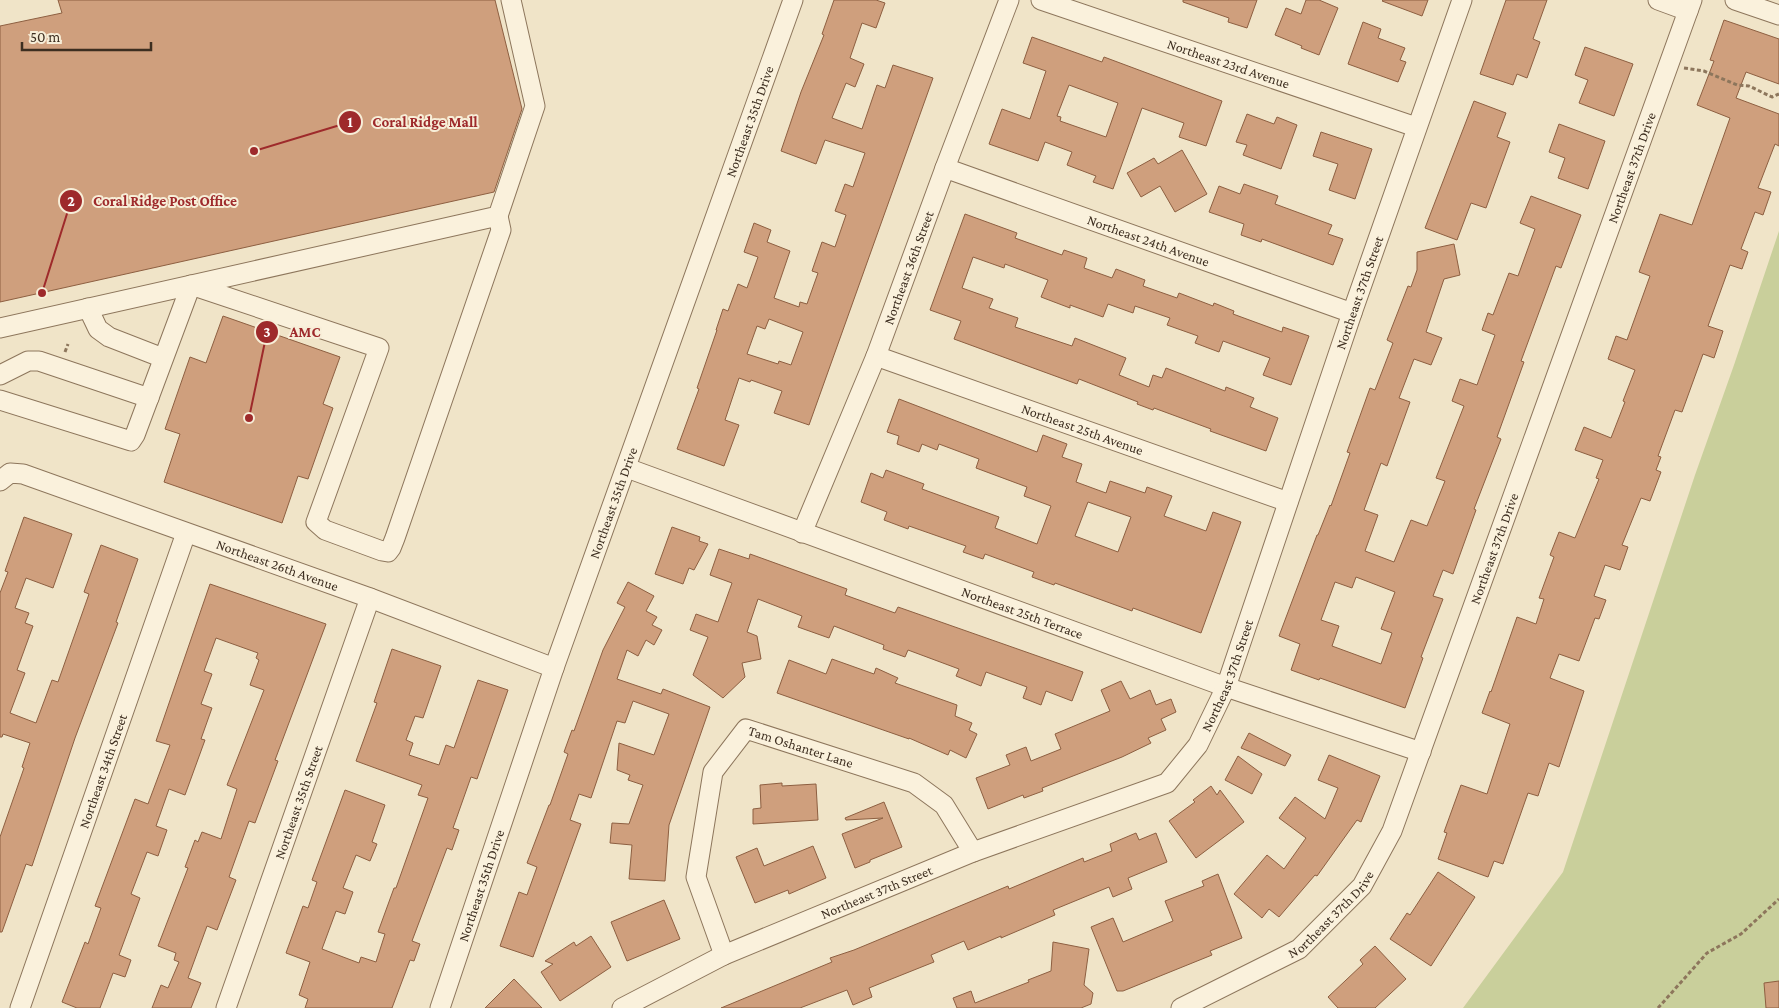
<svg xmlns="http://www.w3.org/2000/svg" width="1779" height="1008" viewBox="0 0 1779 1008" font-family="'Crimson Pro',serif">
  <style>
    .green { fill: #c9cf9b }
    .building { fill: #cf9f7d; stroke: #8d5f41; fill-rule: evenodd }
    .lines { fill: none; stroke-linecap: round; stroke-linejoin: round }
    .minor-casing { stroke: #8d765c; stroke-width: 21 }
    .path { stroke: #8d765c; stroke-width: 3; stroke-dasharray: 4 2.5; stroke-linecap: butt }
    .minor { stroke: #faf1dc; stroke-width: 19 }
    .labels { text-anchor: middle; stroke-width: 4; stroke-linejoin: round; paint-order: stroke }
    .street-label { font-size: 14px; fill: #3d2e20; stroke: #f7eed8 }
    .leader { fill: none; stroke: #9e2a2b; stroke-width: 2 }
    .callout-dot { fill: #9e2a2b; stroke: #f7eed8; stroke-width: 2 }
    .mark-label { font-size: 15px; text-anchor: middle; font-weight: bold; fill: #fff }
    .callout-label { font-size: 15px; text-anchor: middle; font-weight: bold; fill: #9e2a2b; stroke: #f7eed8; stroke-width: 4; stroke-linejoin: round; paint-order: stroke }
  </style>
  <rect width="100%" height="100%" fill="#f0e4c8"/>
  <path class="green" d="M1779,231V1008H1463L1563,872L1695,475L1734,365Z"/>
  <path class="building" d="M58,0H495L522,109L494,192L0,302V26L62,13Z
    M834,0H876L885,3L876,28L862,23L850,58L864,64L855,87L846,83L832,118L862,129L877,85L885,88L893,65L933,78L809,425L774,413L782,391L751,380L750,382L739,378L725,420L739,425L724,466L677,449L699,389L697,388L717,330H716L723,309L728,311L738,284L747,288L758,257L744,252L754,223L771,230L767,242L790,251L774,298L799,307L800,302L807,304L818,273L812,271L822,242L835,247L846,215L835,211L845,184L853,187L865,153L825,140L816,164L781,151L801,92L824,35L822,34ZM769,319L803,332L791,365L779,361L778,364L747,354L757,326L765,329Z
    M1183,0H1257L1247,28L1228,22L1229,18L1183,2Z
    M1306,0H1319L1338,8L1319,55L1301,48L1302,46L1275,35L1286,8L1301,14Z
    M1383,0H1428L1422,16L1382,1Z
    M1506,0H1547L1533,39L1540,42L1527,78L1517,74L1513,85L1480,74Z
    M1724,20L1779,39V84L1746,72L1736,98L1779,114V146L1775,144L1758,188L1771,192L1763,215L1755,212L1741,249L1748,252L1742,269L1730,265L1708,326L1723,331L1714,358L1703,354L1682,412L1675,410L1658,456L1661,457L1656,470L1661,472L1650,501L1641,498L1622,545L1628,547L1620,570L1605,565L1594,596L1606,600L1599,619L1595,618L1579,661L1559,654L1550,678L1584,691L1559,767L1549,763L1538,796L1528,793L1503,864L1494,861L1488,877L1438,859L1447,833L1444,832L1461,785L1487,794L1510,724L1482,713L1490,691L1491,692L1517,617L1536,624L1544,599L1539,598L1554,557L1550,555L1559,532L1575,538L1599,479L1596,478L1603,460L1575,450L1584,427L1611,438L1625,402L1623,401L1635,370L1608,359L1616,336L1627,340L1650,276L1639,272L1660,214L1692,225L1730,118L1697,105L1714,61L1710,60Z
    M1363,22L1381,29L1378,38L1405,48L1400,60L1406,62L1398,82L1348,64Z
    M1032,37L1102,62L1104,57L1222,101L1206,146L1179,137L1184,123L1142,108L1113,189L1093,182L1096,176L1067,165L1072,152L1045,142L1038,161L989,144L1002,109L1030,119L1046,71L1023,63ZM1069,85L1118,103L1106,137L1060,121L1061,117L1057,116Z
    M1585,47L1633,64L1614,116L1579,103L1588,80L1575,75Z
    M1474,101L1506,113L1497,137L1510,142L1486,208L1471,203L1457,240L1425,228Z
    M1247,114L1274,124L1277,117L1297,125L1281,169L1243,155L1247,145L1236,142Z
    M1559,124L1605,141L1588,189L1558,178L1565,158L1549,152Z
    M1321,132L1372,149L1355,199L1329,190L1338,164L1313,156Z
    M1182,150L1207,194L1175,212L1160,186L1141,197L1127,173L1154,158L1158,164Z
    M1244,184L1278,196L1275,204L1332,225L1328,234L1343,239L1333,265L1262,239L1261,242L1241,235L1244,224L1209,212L1219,186L1240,194Z
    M1531,196L1581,215L1561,268L1556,266L1521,361L1524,362L1497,437L1501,439L1474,509L1476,510L1453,574L1443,570L1433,596L1443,599L1421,657L1423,658L1405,708L1320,678L1319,680L1291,670L1300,644L1279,636L1317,535H1318L1330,505L1331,506L1350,453L1347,452L1370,388L1375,390L1393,343L1387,340L1408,286L1411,287L1417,270V252L1454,244L1460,275L1444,279L1426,332L1442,338L1431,365L1414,359L1399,398L1410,402L1387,466L1381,463L1364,510L1378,515L1365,551L1394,562L1411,520L1427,526L1445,481L1436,478L1464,406L1452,401L1460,379L1477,385L1495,335L1482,330L1488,313L1493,315L1509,273L1518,276L1535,229L1520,223ZM1356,577L1395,592L1381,629L1392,633L1381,664L1332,646L1339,626L1321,620L1335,582L1352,588Z
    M965,214L1017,233L1015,238L1062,255L1064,250L1087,258L1084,268L1112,278L1116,269L1145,280L1143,286L1177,298L1179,293L1213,306L1214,303L1234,311L1233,314L1282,332L1283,327L1309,336L1291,385L1263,375L1270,358L1223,341L1219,352L1195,343L1198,336L1167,325L1170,318L1135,306L1133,313L1108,304L1103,317L1070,305V308L1041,297L1048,280L1005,264L1004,268L973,257L962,288L993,299L989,308L1018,318L1015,327L1072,346L1075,338L1126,358L1119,375L1149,387L1153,375L1162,378L1166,368L1225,391L1226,387L1254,398L1250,407L1278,418L1266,451L1210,431L1211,429L1154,408L1153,410L1137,404L1138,402L1079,379L1077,384L954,339L961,321L930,310Z
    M223,316L340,357L323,404L333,408L308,479L298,476L282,523L164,482L180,434L165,429L190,357L206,363Z
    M899,399L1037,452L1043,435L1067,444L1062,457L1082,464L1076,482L1106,493L1110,481L1145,493L1147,487L1172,496L1164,516L1206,531L1213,512L1241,522L1201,633L1133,608L1132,611L1055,583L1054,585L1032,577L1034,572L985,554L983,559L963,552L966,546L909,526L908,529L884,520L887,512L861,502L871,473L883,478L886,470L924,484L922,489L999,517L995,528L1037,544L1051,506L1024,496L1027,487L976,468L979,459L939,444L937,450L922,444L919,452L897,444L899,436L887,432ZM1088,502L1131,517L1118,552L1075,536Z
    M24,517L72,534L53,588L26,578L15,608L29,613L25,623L33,626L17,670L25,673L10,713L36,723L52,680L58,682L89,594L84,592L101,545L138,559L116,622L118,623L75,738L32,866L26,864L2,932H0V837L24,768L22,767L30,743L3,734L2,737H0V593L8,572L5,571Z
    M672,527L700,537L699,541L708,544L694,570L689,568L683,584L655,574Z
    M719,549L749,559L750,554L847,589L845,595L895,613L898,607L1083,672L1072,701L1046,691L1041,705L1023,698L1027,687L986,672L981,686L956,676L959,669L908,650L905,657L883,649L884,645L834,626L829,638L798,627L802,616L758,599L747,632L757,636L761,659L742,663L745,677L723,698L693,675L708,637L690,630L696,614L718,622L732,583L710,575Z
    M628,582L654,596L646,611L657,617L652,625L662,630L654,645L646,640L638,656L627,650L617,679L661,694L663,689L710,707L669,825L665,881L629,879L632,845L610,843L612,823L629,824L643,785L628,780L630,775L617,770L619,743L654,755L669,714L633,701L625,723L617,721L591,798L579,794L570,820L581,824L533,957L500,946L519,892L527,895L537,867L527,863L549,805H550L568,754L564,752L572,730L574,731L603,650L625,607L617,603Z
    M210,584L326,624L275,760L278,761L255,823L249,821L229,877L236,880L217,930L207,926L188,978L201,983L191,1008H152L161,985L168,988L179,962L174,960L176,953L158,946L188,868L185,867L195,840L198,842L202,832L221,839L237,789L227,785L264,690L250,685L259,660L256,658L258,653L216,638L204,671L212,674L201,704L212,708L201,739L205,740L185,795L169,789L156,826L167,830L158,856L147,852L131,894L140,898L119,955L131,960L125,977L113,973L100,1008H77L62,1002L85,942L88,944L101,908L95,906L135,799L148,804L170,745L156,741Z
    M392,649L441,666L423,718L415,716L406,740L413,743L409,755L439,765L446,745L454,748L478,680L508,690L477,779L471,777L453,828L459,830L452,850L447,848L412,941L420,944L414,961L410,960L392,1008H305L308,999L299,995L310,962L286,953L303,906L308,908L317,882L312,880L345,790L385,805L372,842L377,844L370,861L356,855L343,888L353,892L345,914L336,911L322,949L359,963L361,957L376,962L385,934L378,932L394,888H396L428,798L418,795L422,785L356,761L377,703L374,702Z
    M832,659L874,674L876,668L898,678L895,683L957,705L955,716L972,723L969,730L977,734L966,758L950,750L948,755L909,738V739L777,693L789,660L826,674Z
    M1121,681L1130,699L1150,690L1156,705L1171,699L1176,712L1161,719L1166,730L1148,738L1151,743L1122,757L1042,788L1043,791L1024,798L1023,795L988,809L976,778L1010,765L1006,755L1026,747L1031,761L1061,749L1055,734L1110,711L1101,690Z
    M1249,733L1291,755L1285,766L1241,748Z
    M1329,755L1380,776L1361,822L1357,820L1317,876L1315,875L1279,917L1269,909L1262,918L1234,894L1267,855L1284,869L1306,838L1279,818L1295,797L1325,819L1338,788L1318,780Z
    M1238,756L1262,774L1252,794L1225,780Z
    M782,783V786L816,784L818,820L753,824V809L761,808L760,785Z
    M1211,786L1217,795L1220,790L1244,822L1196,858L1169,821L1195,802L1193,800Z
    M884,802L902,847L870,860V862L855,868L842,834L883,818L846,820L845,818Z
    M1136,833L1139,840L1156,833L1167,862L1128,878L1132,889L1113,897L1109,887L1053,910L1055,915L1001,938V936L968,950L964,941L931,955L934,962L869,988L872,997L853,1005L847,990L800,1008H721L832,962L830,958L854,950L1008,886L1009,889L1083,858L1084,862L1112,851L1110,844Z
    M813,846L826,878L789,894L788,890L755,903L736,857L757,848L764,866Z
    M1438,872L1475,897L1431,966L1390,939L1407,913L1410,915Z
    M1218,874L1242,938L1210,951L1212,955L1123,991H1117L1091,927L1113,918L1123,942L1173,921L1165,901L1204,886L1202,881Z
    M664,900L680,939L627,961L611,922Z
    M591,936L611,967L560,1001L541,972L553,964L545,961L574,942L576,946Z
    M1053,942L1089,949L1084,985L1093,993L1091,1004L1081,1008H957L953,998L971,991L975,1003L1029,982L1028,980L1051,971Z
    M1375,946L1406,979L1375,1008H1338L1328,997L1363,964L1360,960Z
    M514,979L542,1008H485Z
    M1779,981V1008H1766L1764,983Z"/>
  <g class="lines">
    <g class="minor-casing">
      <g id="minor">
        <path id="s1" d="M1041,0L1416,127"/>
        <path d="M1658,0L1688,11"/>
        <path d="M1735,0L1779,15"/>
        <path id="s2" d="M945,168L1352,313"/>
        <path d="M88,308L98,329L109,337L163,358"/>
        <path d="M0,328L498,216L535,106L511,0"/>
        <path id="s3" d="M876,356L1288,502"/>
        <path d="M0,375L28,361H39L149,398"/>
        <path d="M0,400L131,441L135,435L191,285L379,348L316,522L325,530L382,551L388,552L391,548L395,538L501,230L498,216"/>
        <path id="s4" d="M627,468L1226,687L1421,752"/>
        <path id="s5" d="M0,481L10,473L23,474L370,598L554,668"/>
        <path id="s6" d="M802,533L876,356L945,168L1009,0"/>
        <path id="s7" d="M724,955L696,877L713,772L746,729L914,783L944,805L973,852"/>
        <path id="s8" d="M20,1008L186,533"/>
        <path id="s9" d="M226,1008L370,598"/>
        <path id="s10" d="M440,1008L554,668L793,0"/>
        <path id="s11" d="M622,1008L724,955L973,852L1167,783L1198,745L1226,687L1352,313L1462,0"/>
        <path id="s12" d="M1181,1008L1299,949L1362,886L1392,831L1692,0"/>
      </g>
    </g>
    <path class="path" d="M1684,68L1704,71L1737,85L1749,86L1772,97L1779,94
      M65,352L68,344
      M1658,1008L1707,953L1741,934L1779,899"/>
    <use href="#minor" class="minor"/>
  </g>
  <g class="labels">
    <g class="street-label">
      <text dy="5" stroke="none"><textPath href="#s1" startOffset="198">Northeast 23rd Avenue</textPath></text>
      <text dy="5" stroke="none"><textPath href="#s10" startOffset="939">Northeast 35th Drive</textPath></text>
      <text dy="5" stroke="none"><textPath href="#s12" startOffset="989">Northeast 37th Drive</textPath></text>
      <text dy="5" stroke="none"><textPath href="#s2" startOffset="216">Northeast 24th Avenue</textPath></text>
      <text dy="5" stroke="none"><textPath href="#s6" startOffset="286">Northeast 36th Street</textPath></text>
      <text dy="5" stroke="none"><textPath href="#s11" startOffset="1120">Northeast 37th Street</textPath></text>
      <text dy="5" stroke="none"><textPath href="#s3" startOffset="219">Northeast 25th Avenue</textPath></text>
      <text dy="5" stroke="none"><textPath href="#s10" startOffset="534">Northeast 35th Drive</textPath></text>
      <text dy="5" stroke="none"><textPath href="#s12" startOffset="584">Northeast 37th Drive</textPath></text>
      <text dy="5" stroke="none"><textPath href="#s5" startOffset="296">Northeast 26th Avenue</textPath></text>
      <text dy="5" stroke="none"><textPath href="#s4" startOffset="421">Northeast 25th Terrace</textPath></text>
      <text dy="5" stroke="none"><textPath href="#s11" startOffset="715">Northeast 37th Street</textPath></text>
      <text dy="5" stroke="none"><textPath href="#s7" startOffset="301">Tam Oshanter Lane</textPath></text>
      <text dy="5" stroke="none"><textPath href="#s8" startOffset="251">Northeast 34th Street</textPath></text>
      <text dy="5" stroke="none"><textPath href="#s9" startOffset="218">Northeast 35th Street</textPath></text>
      <text dy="5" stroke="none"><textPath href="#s10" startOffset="129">Northeast 35th Drive</textPath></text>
      <text dy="5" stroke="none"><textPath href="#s11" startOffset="280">Northeast 37th Street</textPath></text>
      <text dy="5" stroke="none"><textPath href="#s12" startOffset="179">Northeast 37th Drive</textPath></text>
    </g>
  </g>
  <path class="leader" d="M254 151L350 122M42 293L71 201M249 418L267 332"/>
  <g class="callout-dot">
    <circle cx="254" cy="151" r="5"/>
    <circle cx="42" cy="293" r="5"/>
    <circle cx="249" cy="418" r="5"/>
    <circle cx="350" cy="122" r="12"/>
    <circle cx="71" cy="201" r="12"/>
    <circle cx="267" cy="332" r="12"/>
  </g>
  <g class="mark-label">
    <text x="350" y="127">1</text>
    <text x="71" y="206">2</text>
    <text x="267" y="337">3</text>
  </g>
  <g class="callout-label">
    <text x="425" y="127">Coral Ridge Mall</text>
    <text x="165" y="206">Coral Ridge Post Office</text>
    <text x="305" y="337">AMC</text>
  </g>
  <path d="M22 42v8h129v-8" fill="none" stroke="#3d2e20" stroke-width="2.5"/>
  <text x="30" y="42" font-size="15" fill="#3d2e20" stroke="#f7eed8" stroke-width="4" paint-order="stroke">50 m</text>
</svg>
